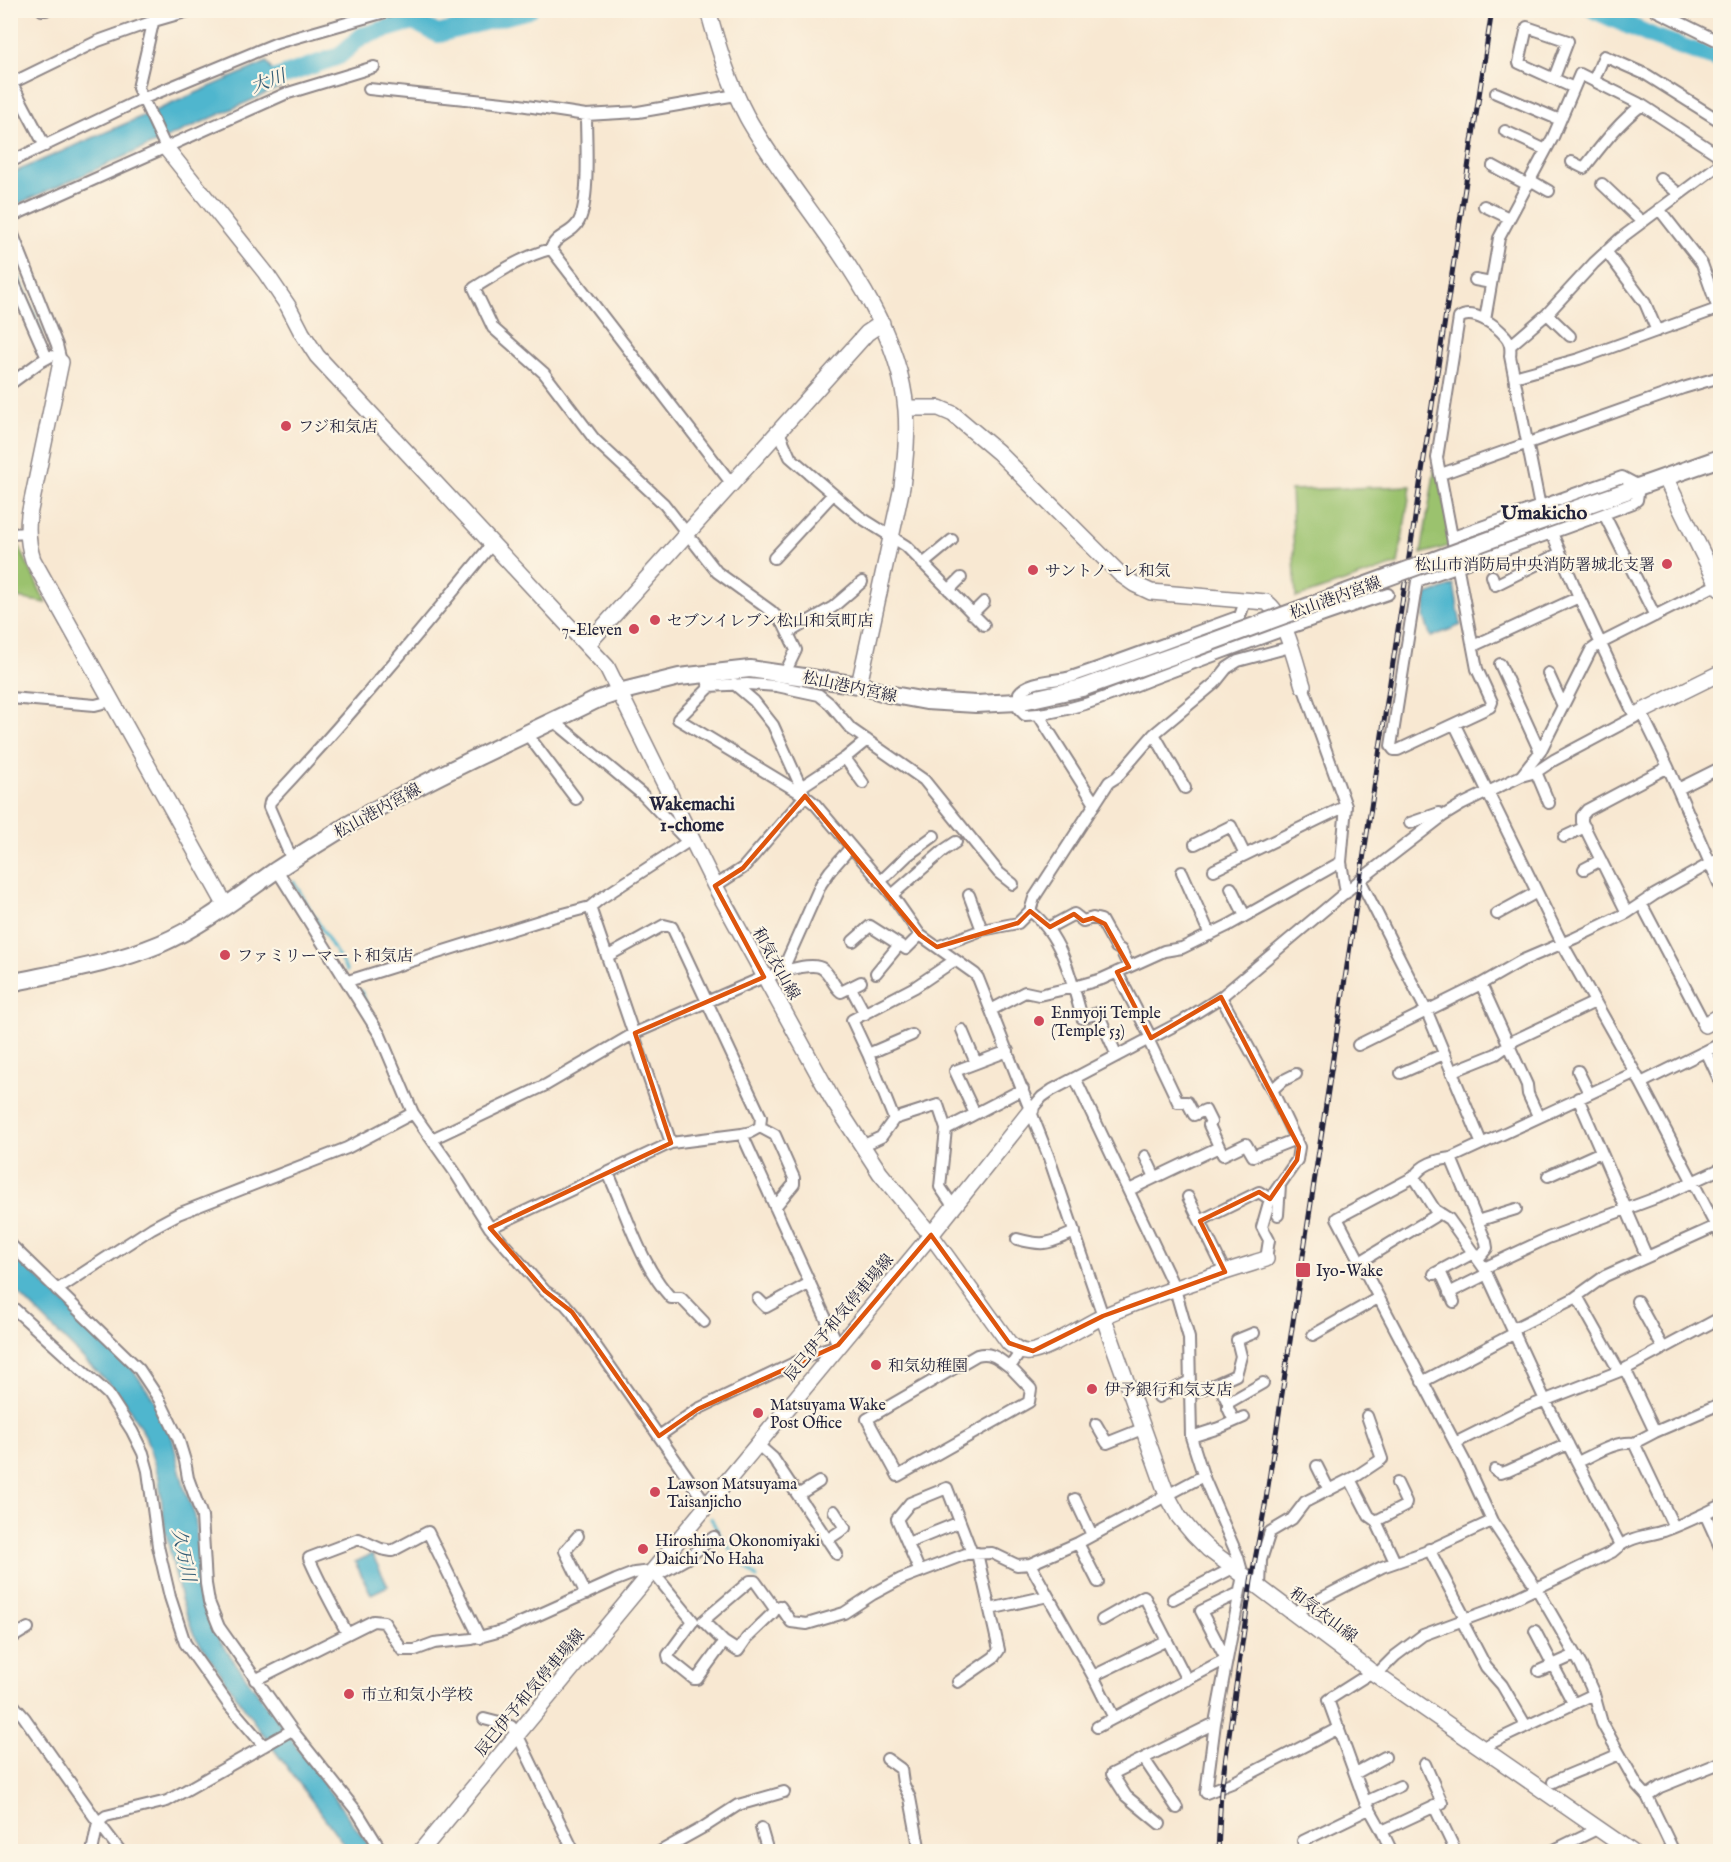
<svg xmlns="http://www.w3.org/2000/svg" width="1731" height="1862" viewBox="0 0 1731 1862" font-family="'IM FELL English','Noto Serif JP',serif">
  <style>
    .green { fill: #9bc26e; stroke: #5e7254; stroke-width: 1.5 }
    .water { fill: #50b6ce; stroke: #396c84; stroke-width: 1.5 }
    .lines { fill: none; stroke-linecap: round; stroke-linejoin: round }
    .stream { stroke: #50b6ce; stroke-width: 3 }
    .river { stroke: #50b6ce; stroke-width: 18 }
    .street-casing { stroke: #8d8586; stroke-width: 14 }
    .secondary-casing { stroke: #8d8586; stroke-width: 18 }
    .primary-casing { stroke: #8d8586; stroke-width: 20 }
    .street { stroke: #fff; stroke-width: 10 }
    .secondary { stroke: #fff; stroke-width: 15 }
    .primary { stroke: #fff; stroke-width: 16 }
    .rail-casing { stroke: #22223b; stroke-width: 5 }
    .rail { stroke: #fcf5e5; stroke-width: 3; stroke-dasharray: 9; stroke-linecap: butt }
    .primary-bridge-casing { stroke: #8d8586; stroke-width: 20; stroke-linecap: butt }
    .primary-bridge { stroke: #fff; stroke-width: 16 }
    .marked { fill: none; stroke: #de560e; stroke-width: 4.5; stroke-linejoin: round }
    .poi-dot { fill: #d1495b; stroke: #fcf5e5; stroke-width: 2 }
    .labels { text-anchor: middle; stroke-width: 4.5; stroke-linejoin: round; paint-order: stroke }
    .poi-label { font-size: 16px; fill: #22223b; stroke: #fcf5e5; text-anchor: start }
    .street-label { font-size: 16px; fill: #22223b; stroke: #fcf5e5 }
    .water-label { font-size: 18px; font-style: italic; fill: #345d76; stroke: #fcf5e5 }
    .neighbourhood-label { font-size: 18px; font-weight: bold; fill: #22223b; stroke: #fcf5e5 }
    .quarter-label { font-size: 20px; font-weight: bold; fill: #22223b; stroke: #fcf5e5 }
  </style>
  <rect width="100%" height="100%" fill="#fcf5e5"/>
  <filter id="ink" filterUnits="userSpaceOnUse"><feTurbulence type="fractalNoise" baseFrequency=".0167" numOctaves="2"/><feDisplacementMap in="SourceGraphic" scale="12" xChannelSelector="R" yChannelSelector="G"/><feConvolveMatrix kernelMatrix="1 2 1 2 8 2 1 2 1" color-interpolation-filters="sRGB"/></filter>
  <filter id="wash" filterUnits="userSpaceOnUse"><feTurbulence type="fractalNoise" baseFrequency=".008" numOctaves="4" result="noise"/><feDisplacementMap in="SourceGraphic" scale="24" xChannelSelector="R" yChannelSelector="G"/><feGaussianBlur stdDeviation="1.35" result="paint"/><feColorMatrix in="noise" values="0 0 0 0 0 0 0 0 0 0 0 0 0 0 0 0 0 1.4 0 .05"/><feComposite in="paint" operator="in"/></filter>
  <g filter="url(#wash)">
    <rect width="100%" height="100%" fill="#f8e8d2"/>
    <path class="green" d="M1436,462L1453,545L1421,554Z
      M1411,486L1398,564L1296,598L1291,490Z
      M11,542L19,546L46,603L17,598L11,599Z"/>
    <path class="water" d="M267,62L281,87L11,207L10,174Z
      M1454,585L1461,625L1431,637L1424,617L1427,595Z
      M10,1251L131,1367L155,1401L172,1437L184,1487L195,1516L201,1588L206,1612L221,1643L373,1851H349L261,1732L194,1635L181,1599L165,1530L159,1478L145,1435L123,1398L11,1286Z
      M372,1554L388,1586L371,1594L355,1562Z"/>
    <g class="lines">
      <path class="stream" d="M10,256L42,333
        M294,882L347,971
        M361,991L366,1003
        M711,1518C722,1543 739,1559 757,1578"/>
      <path class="river" d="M1594,10L1654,37L1720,60
        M254,86L339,56L362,36L413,21L438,34L529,10"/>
    </g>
  </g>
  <g filter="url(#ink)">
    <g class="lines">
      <g class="street-casing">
        <path id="street" d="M42,10H46
          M156,10L138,88L166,148
          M1655,10L1720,42
          M1554,78L1568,41L1527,27L1519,63L1574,88
          M10,80L45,146
          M1594,80L1604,56L1647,75L1720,121
          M10,84L98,41L154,21L192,10
          M369,89L513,104L586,115L638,112L736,95
          M1496,93L1560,120
          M586,115C586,141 590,200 579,221C573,234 555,235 551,249L732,484
          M1505,131L1546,150
          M10,162L142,99L277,43L392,10
          M1572,162L1584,168C1602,145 1619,122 1642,105
          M1493,166L1528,185
          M1660,178L1679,194
          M1530,180L1549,191
          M1602,184L1641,221
          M1484,206L1509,218
          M1659,209L1702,264L1718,309
          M10,217L285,94L374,67
          M10,227L57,345L61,362
          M551,249C523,256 498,273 474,288L493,328L544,373L595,440L664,504L717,572L771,611L783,623L796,650L785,673
          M1606,251L1645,303L1657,331
          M10,274L47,358
          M1475,280L1491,283
          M1547,314L1570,336
          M1485,320L1499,238L1553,137L1580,74L1642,105L1720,156
          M1511,345L1547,314L1594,263L1621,238L1720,164
          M1514,377L1579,359L1720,308
          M10,384L40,362L51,356
          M779,432L790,457L860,517L906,546L984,625
          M1441,474L1683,388L1720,377
          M1604,514L1655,616
          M1552,533L1579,597L1635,717
          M10,534L28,533
          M1453,537L1622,477L1639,486L1637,500L1633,503C1562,530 1489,555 1417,581L1391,746L1394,750H1398L1490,707L1492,702L1477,669L1437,458L1459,318C1473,308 1497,326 1506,337C1511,343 1511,349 1510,356L1540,507
          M774,558L833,494
          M923,564L952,540
          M1492,576L1495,585L1560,553
          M949,590L961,578
          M1245,601L1240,616C1184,636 1128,658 1071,677C1055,681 1029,680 1019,693V709L1025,715C1073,714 1121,690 1165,674C1239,646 1313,619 1388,594
          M972,614L984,602
          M788,633L833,607L862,582
          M1473,646L1579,597
          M1500,664L1540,752
          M1548,673L1563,706
          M706,674L709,688L678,719L805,796L815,804L892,895L920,935L975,974L978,978L1048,1155L1103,1316
          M708,686L747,684L777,686L819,695L829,703L851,729L924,780L999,873L1013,884
          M1303,686L1346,806L1341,862L1346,893
          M10,698L95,705L111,701
          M1038,714L1095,804
          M554,721L643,795L688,842
          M1455,725L1562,943L1641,1083L1720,1234
          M527,734L576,799
          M1154,734L1185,788
          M845,758L863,783
          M1536,772L1549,803
          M1521,776L1540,752L1591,650L1601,643L1718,584
          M801,787L845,758L867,740
          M1678,789L1720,768
          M1410,823L1439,813L1443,816
          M1564,837L1585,827
          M1195,844L1231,826L1245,855
          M292,860L269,807L270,802C348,719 420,632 492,544
          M1584,869L1601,860
          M277,870L380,1035L413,1113L454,1171L490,1228L545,1291L565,1304L572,1312L707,1505
          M1214,870L1346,806
          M1182,872L1210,935
          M1360,880L1427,1012L1481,1142
          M880,882L908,855L934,836
          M715,886L743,868L805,796L773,725L754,701L734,684
          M1231,888L1245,916
          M892,895L944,850L956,842
          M969,895L982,930
          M1642,905L1705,1025
          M590,907L671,1143
          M1030,911C1062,935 1072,981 1082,1018L1098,1013L1117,1056
          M1627,913L1582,822V816L1587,810L1668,767
          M1497,914L1537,892
          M1048,928L1074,914L1083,921L1093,918L1101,920L1116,947L1121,950L1129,967
          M853,941L870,926L906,949L920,935
          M937,947L982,930L1018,923L1030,911L1034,898L1109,782L1117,777L1154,734L1215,683L1227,668L1238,661L1290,647
          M1117,972L1151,1038
          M777,973C788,971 813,961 823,969C831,975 833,986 841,992L861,982
          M876,973L899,945
          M766,980L784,967L821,884L830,871L851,847
          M348,981L552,917L590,907L600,899L692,839
          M851,988L865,1014
          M1221,997L1272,1090L1299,1147L1297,1160L1270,1199L1262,1227L1269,1240L1266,1259
          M991,1010L1025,992L1039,995L1074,987L1102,979L1164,951L1182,948L1229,925L1341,862
          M962,1030L976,1063
          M1148,1039L1178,1102H1187L1194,1115L1205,1110L1211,1122L1209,1125L1223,1155L1246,1144L1253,1156L1296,1139
          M1358,1045L1481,984
          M1706,1051L1720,1081
          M868,1054L912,1035
          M1578,1071L1589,1093
          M1451,1072L1496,1054L1515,1040L1595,1002
          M1401,1073L1444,1054
          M1634,1073L1451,1158C1436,1160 1422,1164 1414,1177L1337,1218L1465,1462L1492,1521L1537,1589L1581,1665L1594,1694L1602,1723L1637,1785L1647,1796L1674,1852
          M1075,1078L1175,1289L1189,1338L1191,1437L1204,1478L1238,1557L1243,1575L1215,1723L1206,1793L1234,1782L1339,1728
          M1641,1083L1720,1044
          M1272,1090L1282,1081L1296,1074
          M1578,1098L1647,1257
          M1031,1110L1042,1097L1052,1090L1183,1021L1221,997L1360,880L1443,816L1461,805L1521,776L1536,772L1554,760L1635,717L1641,712L1668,767L1720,886
          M975,1114L955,1071L1008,1051
          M1538,1116L1528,1094L1527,1085L1481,984L1521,961L1575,938L1627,913L1654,895L1720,858
          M894,1119L938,1105L946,1129L940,1187L953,1206
          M760,1127L775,1135L794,1178V1184L775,1207
          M946,1129L1023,1089
          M432,1139L546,1085L635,1033L764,977
          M862,1146L881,1137L894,1119L868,1054L852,1020L915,987L955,960
          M1145,1156L1155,1177
          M1451,1158L1486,1242L1487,1248L1478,1259
          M608,1173C627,1214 640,1264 671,1298H681L704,1322
          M1548,1176L1601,1152
          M1414,1177L1435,1210L1449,1219L1484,1268L1545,1400L1620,1545
          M1129,1190L1219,1147
          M1188,1197L1200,1221
          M1278,1215L1280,1185
          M1477,1221L1516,1209
          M490,1228L671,1143L742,1134L751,1132L760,1127L761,1117L672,927L664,925L608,956
          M1017,1239C1047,1247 1048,1243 1075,1232
          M10,1244L139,1369L159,1399L178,1438L185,1461L188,1478L202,1516L206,1584L209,1602L219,1627L292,1730L358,1813L382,1852
          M1360,1262L1440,1213
          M1484,1268L1548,1238L1664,1195L1720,1169
          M1440,1271L1454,1302
          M1225,1272L1200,1221L1259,1192L1270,1199
          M1434,1274L1473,1253
          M57,1290L152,1228L178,1214L347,1148L413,1113
          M1449,1293L1487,1274
          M1577,1296L1619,1371
          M758,1299L766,1307L810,1283
          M1637,1301L1663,1348
          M10,1305L108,1394L132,1431L143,1453L148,1471L158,1546L170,1597L185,1643L229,1705L264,1746
          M1513,1329L1573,1299L1605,1276L1716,1226
          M1313,1335L1378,1298
          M1010,1367L1031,1389L1029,1402L898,1476L867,1419L977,1355C991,1351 999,1359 1010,1367L1021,1351
          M1625,1369L1655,1432
          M1422,1382L1515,1333
          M1190,1394L1218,1383
          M1159,1397L1190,1381
          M1228,1403L1263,1383
          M1234,1421L1228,1408V1403L1218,1383L1236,1375L1241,1356L1237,1340L1254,1333
          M1096,1424L1107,1443L1142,1429
          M659,1436L698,1409L819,1351L838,1345L742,1134
          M1191,1437L1219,1428L1244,1417
          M1455,1443L1523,1409L1625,1369L1720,1318
          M757,1444L773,1458L837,1554
          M1578,1462C1595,1454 1615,1441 1634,1443
          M1317,1466L1329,1490
          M1495,1470L1500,1473L1508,1471L1568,1444
          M1350,1479L1369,1516L1376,1521L1395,1562
          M798,1495L819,1482
          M1075,1499L1092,1535
          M1705,1514L1720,1547
          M1376,1521L1405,1506L1406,1502L1397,1483
          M1674,1527L1634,1443L1655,1432L1720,1404
          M578,1536L565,1551L586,1594
          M827,1540L845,1528L834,1511
          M908,1543L960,1522
          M1078,1543L1098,1582
          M1429,1549L1466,1620
          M920,1572L897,1519L910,1503L947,1488L972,1553
          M656,1576L686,1559L714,1537
          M1260,1588L1261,1560L1270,1532L1292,1519L1305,1502L1358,1475L1382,1459L1367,1416
          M1173,1599L1233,1568
          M990,1609L1048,1596
          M1293,1613L1382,1567L1425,1552L1492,1521
          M1102,1620L1144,1596L1187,1680
          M1462,1621L1486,1667L1502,1685L1526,1726
          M1535,1631L1573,1703
          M347,1633C334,1608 320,1584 309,1558L359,1539L381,1549L392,1551L428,1532L480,1638
          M10,1639L28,1628
          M724,1642L738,1651L747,1638L773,1613L775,1609
          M1539,1671L1575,1655
          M1372,1672L1328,1700L1364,1799L1382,1831L1392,1852
          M1377,1674L1395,1656L1423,1635L1493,1609L1612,1552C1629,1536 1644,1537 1664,1531C1683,1524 1702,1515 1720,1506
          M1093,1676L1030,1564L1078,1543L1203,1476
          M255,1680L373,1621L384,1622L402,1650H415L434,1643L472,1639L505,1630L616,1580L634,1573L652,1571L693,1621L668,1655L669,1659L694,1679H697L724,1642L703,1621L750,1581H755L775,1609L780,1606L791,1622L807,1624L844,1613L873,1594L901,1579L966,1554L992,1553L1017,1565L1030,1564
          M958,1682L994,1657L999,1650L977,1553
          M10,1701L24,1717L98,1822L121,1852
          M1114,1718L1093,1676L1167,1640
          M484,1719L511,1726L517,1734L574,1852
          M1097,1727L1226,1659L1201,1611L1239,1593
          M1483,1747L1594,1694
          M887,1759L901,1769L903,1783L910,1798L920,1852
          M1144,1759L1177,1808
          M1356,1773L1385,1757
          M1553,1782C1575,1771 1596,1765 1619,1754
          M1647,1796L1660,1787L1720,1763
          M1365,1802L1400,1786
          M1434,1806L1456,1852
          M1160,1824L1126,1796L1112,1774L1215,1723
          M761,1828L768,1852
          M1382,1831L1442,1803L1425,1764
          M1303,1841L1369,1809
          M92,1852L98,1822L106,1816L167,1801L292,1730
          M659,1852L704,1827L738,1805L784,1792
          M1550,1852L1597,1829"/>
      </g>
      <g class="secondary-casing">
        <path id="secondary" d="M708,10C718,47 729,83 747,117C799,210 897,300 906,410C908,436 905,461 902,487L859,685
          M166,148L265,272L288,306L302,333L317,356L607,667L715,886L832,1099L880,1173L931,1235L1009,1343C1015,1348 1021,1353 1029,1352C1046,1351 1086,1324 1104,1316C1156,1293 1212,1276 1266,1259
          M61,362L29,515C27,531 28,545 33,560L226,906
          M906,408H939L953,414L998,452L1120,574L1134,584L1151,592L1266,602C1285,614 1296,664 1303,686
          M1665,477L1720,589
          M587,645L867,333L882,323
          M1641,712L1720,673
          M1705,1025L1720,1016
          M1103,1316L1167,1495L1179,1517L1194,1535L1208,1549L1243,1575L1372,1672L1632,1852
          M420,1852L931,1235L1031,1110"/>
      </g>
      <g class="primary-casing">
        <path id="primary" d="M1541,521L1720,458
          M10,983C61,972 112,964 160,944C202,926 238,897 275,871C299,855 324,840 348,825C428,778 513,741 596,700L619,692L679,677L750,669L859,685L888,694L926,701L976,704L1018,702L1082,688L1192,649"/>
      </g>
      <use href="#street" class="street"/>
      <use href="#secondary" class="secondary"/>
      <use href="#primary" class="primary"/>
      <g class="rail-casing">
        <path id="rail" d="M1218,1852L1221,1791L1251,1581L1265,1506L1492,10"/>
      </g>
      <use href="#rail" class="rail"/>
      <g class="primary-bridge-casing">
        <path id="primary-bridge" d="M1192,649L1541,521"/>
      </g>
      <use href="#primary-bridge" class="primary-bridge"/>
    </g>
  </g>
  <path class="marked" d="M805,796L920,935L937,947L1018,923L1030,911L1050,927L1074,914L1083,921L1093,918L1105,924L1129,967L1117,972L1151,1038L1221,997L1299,1147L1297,1160L1270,1199L1259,1192L1200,1221L1225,1272L1103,1316L1033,1351L1009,1343L931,1235L838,1345L698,1409L659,1436L572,1312L545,1291L490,1228L671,1143L635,1033L764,977L715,886L743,868Z"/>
  <g class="poi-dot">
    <circle cx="286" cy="426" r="6"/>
    <circle cx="1667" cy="564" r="6"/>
    <circle cx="1033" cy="570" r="6"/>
    <circle cx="655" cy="620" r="6"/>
    <circle cx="634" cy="629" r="6"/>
    <circle cx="225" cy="955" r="6"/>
    <circle cx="1039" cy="1021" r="6"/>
    <rect x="1295" y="1262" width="16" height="16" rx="3"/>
    <circle cx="876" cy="1365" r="6"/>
    <circle cx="1092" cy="1389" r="6"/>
    <circle cx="758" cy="1413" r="6"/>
    <circle cx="655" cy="1492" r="6"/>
    <circle cx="643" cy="1549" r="6"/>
    <circle cx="349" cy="1694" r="6"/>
  </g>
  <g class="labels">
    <g class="poi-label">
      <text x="298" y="432">フジ和気店</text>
      <text x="1655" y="570" text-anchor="end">松山市消防局中央消防署城北支署</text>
      <text x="1045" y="576">サントノーレ和気</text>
      <text x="667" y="626">セブンイレブン松山和気町店</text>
      <text x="622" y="635" text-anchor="end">7-Eleven</text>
      <text x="237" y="961">ファミリーマート和気店</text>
      <text x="1051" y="1018">Enmyoji Temple<tspan x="1051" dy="18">(Temple 53)</tspan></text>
      <text x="1316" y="1276">Iyo-Wake</text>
      <text x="888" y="1371">和気幼稚園</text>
      <text x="1104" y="1395">伊予銀行和気支店</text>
      <text x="770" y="1410">Matsuyama Wake<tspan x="770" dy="18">Post Office</tspan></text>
      <text x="667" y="1489">Lawson Matsuyama<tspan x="667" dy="18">Taisanjicho</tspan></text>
      <text x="655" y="1546">Hiroshima Okonomiyaki<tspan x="655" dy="18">Daichi No Haha</tspan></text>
      <text x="361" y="1700">市立和気小学校</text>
    </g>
    <g class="street-label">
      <text transform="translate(1335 597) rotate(-20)" y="6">松山港内宮線</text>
      <text transform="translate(850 686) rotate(12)" y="6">松山港内宮線</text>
      <text transform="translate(377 810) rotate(-29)" y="6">松山港内宮線</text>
      <text transform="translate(777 963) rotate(61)" y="6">和気衣山線</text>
      <text transform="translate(838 1317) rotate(-50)" y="6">辰巳伊予和気停車場線</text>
      <text transform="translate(1324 1614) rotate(37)" y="6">和気衣山線</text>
      <text transform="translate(529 1692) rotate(-50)" y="6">辰巳伊予和気停車場線</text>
    </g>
    <g class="water-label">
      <text transform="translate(268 81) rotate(-20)" y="6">大川</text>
      <text transform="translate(184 1555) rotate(78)" y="6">久万川</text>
    </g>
    <g class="neighbourhood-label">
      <text x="692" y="810">Wakemachi<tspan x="692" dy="21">1-chome</tspan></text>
    </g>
    <g class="quarter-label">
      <text x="1544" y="519">Umakicho</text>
    </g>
  </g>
  <rect width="1731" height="1862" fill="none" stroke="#fcf5e5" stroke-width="36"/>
</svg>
